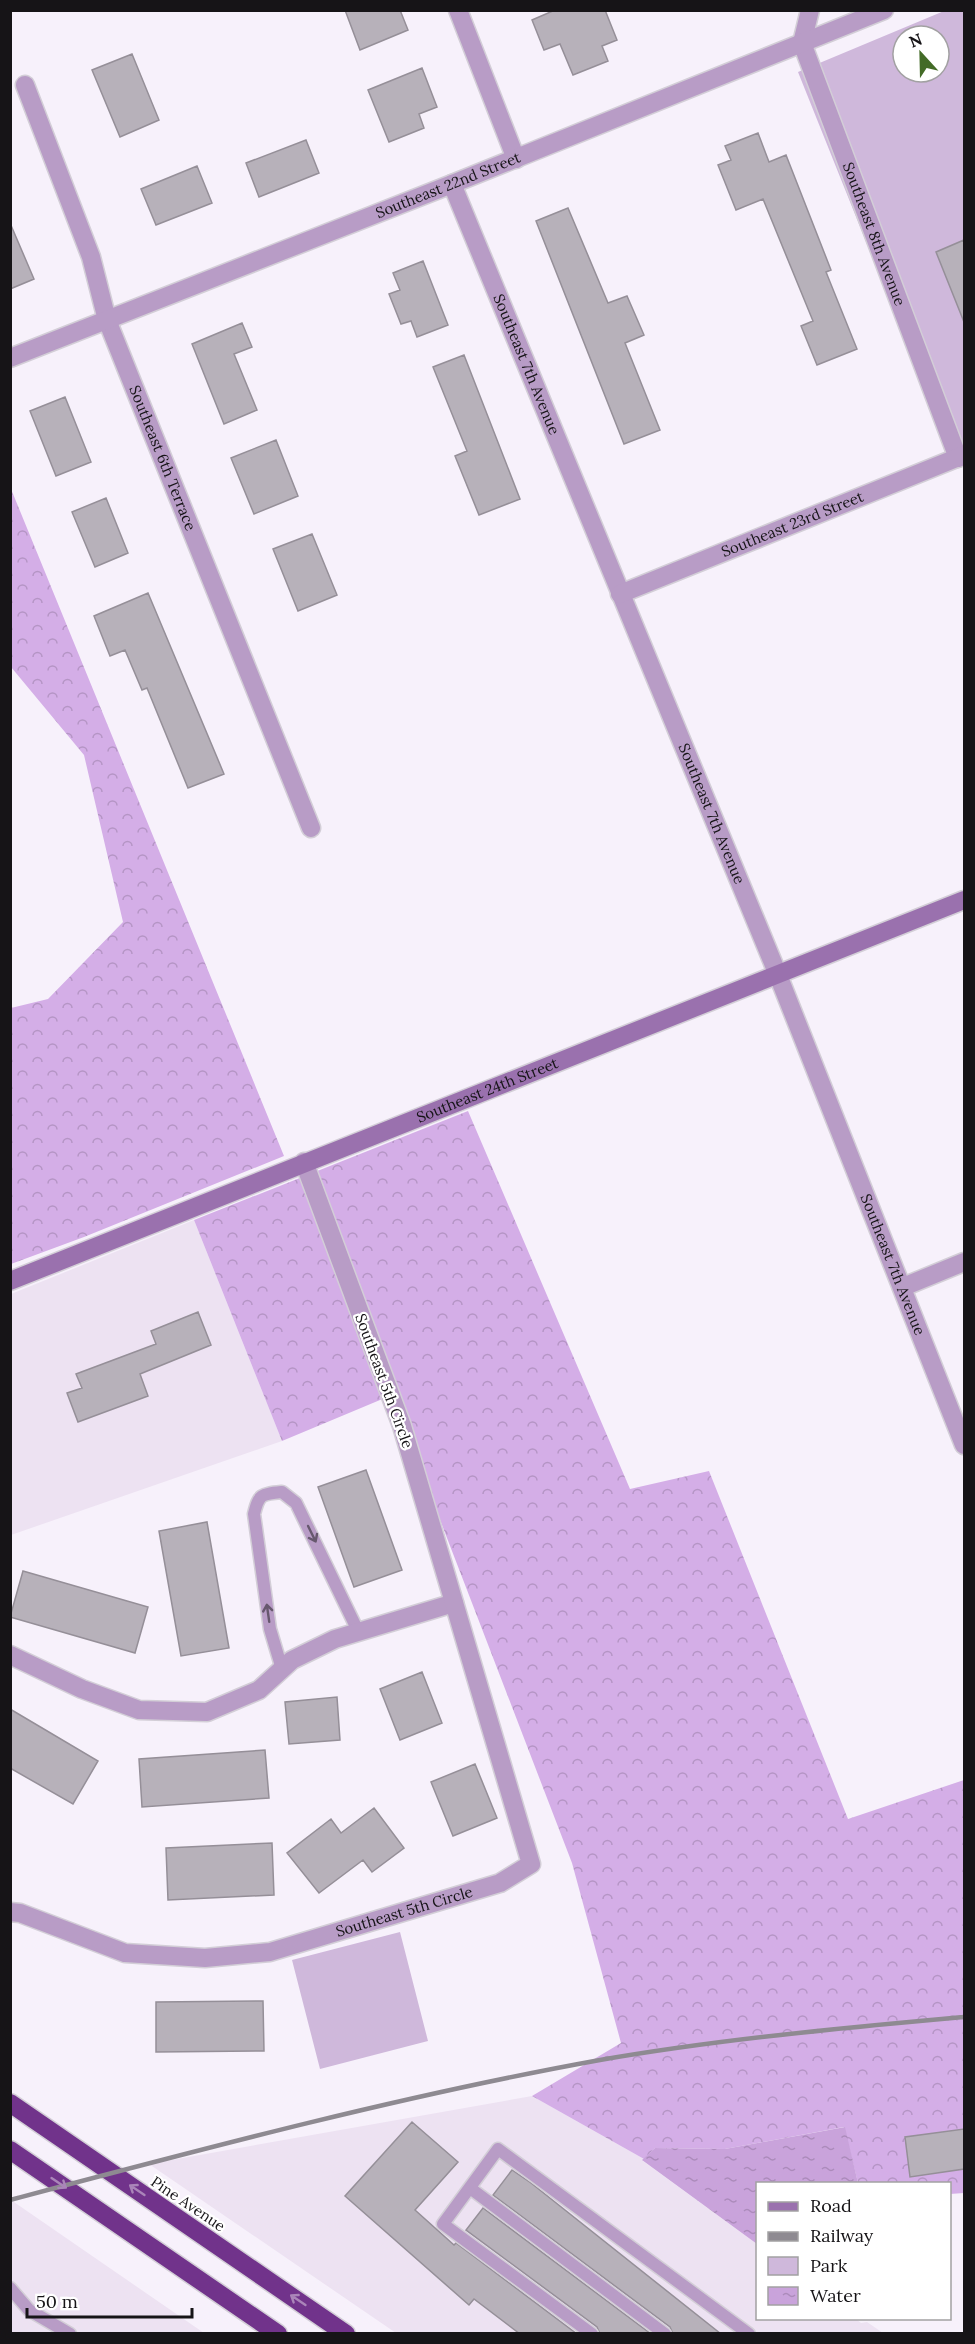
<svg xmlns="http://www.w3.org/2000/svg" width="975" height="2344" viewBox="0 0 975 2344" font-family="Lora,serif">
  <style>
    .built { fill: #ede2f2 }
    .green { fill: #cfb8db; fill-rule: evenodd }
    .forest { fill: url(#forest-crowns) }
    .water { fill: url(#water-ripples) }
    .building { fill: #b7b1ba; stroke: #958f98; stroke-width: 1.5 }
    .lines { fill: none; stroke-linecap: round; stroke-linejoin: round }
    .lane-casing { stroke: #d3ced7; stroke-width: 15 }
    .street-casing { stroke: #d3ced7; stroke-width: 21 }
    .secondary-casing { stroke: #d3ced7; stroke-width: 21 }
    .highway-casing { stroke: #d3ced7; stroke-width: 21 }
    .lane { stroke: #b89cc6; stroke-width: 12 }
    .street { stroke: #b89cc6; stroke-width: 18 }
    .secondary { stroke: #9a71ae; stroke-width: 18 }
    .highway { stroke: #71338b; stroke-width: 18 }
    .rail { stroke: #8e8a91; stroke-width: 4.5 }
    .oneway { stroke: #67586e }
    .oneway2 { stroke: #aa85b9 }
    .labels { text-anchor: middle; stroke-width: 4.5; stroke-linejoin: round; paint-order: stroke }
    .street-label { font-size: 15px; fill: #161417; stroke: #fff }
  </style>
  <defs>
    <pattern id="forest-crowns" width="20" height="18" patternUnits="userSpaceOnUse" patternTransform="scale(1.5)"><rect width="20" height="18" fill="#d4aee7"/><path d="M2 6a3 3 0 1 1 6 0M12 15a3 3 0 1 1 6 0" fill="none" stroke="#b595c5"/></pattern>
    <pattern id="water-ripples" width="26" height="14" patternUnits="userSpaceOnUse" patternTransform="scale(1.5)"><rect width="26" height="14" fill="#c9a3db"/><path d="M2 4q2-2 4 0t4 0M15 11q2-2 4 0t4 0" fill="none" stroke="#ac8bbb"/></pattern>
  </defs>
  <rect width="100%" height="100%" fill="#f7f1fb"/>
  <path class="built" d="M194,1220L282,1441L11,1535V1294Z
    M532,2096L644,2159L643,2161L757,2244L758,2318L856,2319L861,2323L867,2322L883,2333H396L149,2164Z
    M11,2200L204,2333H11Z"/>
  <path class="green" d="M944,11H964V454L953,459L798,72ZM903,36H939V72H903Z
    M400,1932L428,2041L320,2069L292,1960Z"/>
  <path class="forest" d="M11,489L284,1156L84,1237L11,1264V1008L48,999L123,922L84,755L11,667Z
    M468,1111L630,1489L709,1471L848,1819L964,1780V2193L950,2194V2184L858,2183L844,2127L725,2149L655,2148L644,2159L532,2096L621,2043L572,1863L392,1395L282,1441L194,1220Z"/>
  <path class="water" d="M845,2127L858,2183L758,2184L757,2244L642,2160L655,2148L725,2149Z"/>
  <path class="building" d="M345,10H400L408,30L360,50Z
    M555,10H605L617,40L602,46L608,61L573,75L560,44L544,50L532,20Z
    M132,54L159,120L120,137L92,70Z
    M422,68L437,107L419,114L424,128L389,142L368,90Z
    M758,133L769,162L786,155L831,270L826,272L857,349L817,365L801,326L813,321L763,199L736,210L718,165L731,160L725,146Z
    M306,140L319,173L259,197L246,163Z
    M197,166L212,203L156,225L141,189Z
    M568,208L608,303L627,296L644,335L625,343L660,430L624,444L536,221Z
    M10,223L34,279L10,289Z
    M964,240V322L936,252Z
    M423,261L448,325L417,337L411,321L401,324L389,294L400,290L393,273Z
    M242,323L252,347L234,354L257,410L224,424L192,344Z
    M464,355L520,499L479,515L455,456L467,451L433,367Z
    M65,397L91,462L56,476L30,411Z
    M276,440L298,496L254,514L231,458Z
    M106,498L128,553L95,567L72,512Z
    M312,534L337,595L298,611L273,549Z
    M148,593L224,774L188,788L147,688L142,690L125,650L110,656L94,616Z
    M198,1312L211,1345L140,1374L148,1396L78,1422L67,1393L82,1388L76,1374L156,1344L151,1331Z
    M366,1470L402,1570L354,1587L318,1487Z
    M207,1522L229,1648L181,1656L159,1531Z
    M23,1571L148,1607L135,1653L10,1617Z
    M422,1672L442,1723L400,1740L380,1689Z
    M337,1697L340,1740L289,1744L285,1702Z
    M10,1709L98,1761L73,1804L10,1768Z
    M265,1750L269,1798L142,1807L139,1759Z
    M475,1764L497,1818L453,1836L431,1782Z
    M374,1808L404,1848L372,1872L363,1860L319,1893L287,1853L331,1819L341,1833Z
    M272,1843L274,1895L168,1900L166,1848Z
    M263,2001L264,2051L156,2052V2002Z
    M412,2122L458,2162L415,2210L454,2245L456,2243L577,2334H520L474,2299L469,2305L345,2196Z
    M964,2129V2169L910,2177L905,2137Z
    M512,2170L531,2183L721,2334H673L670,2327L493,2195Z
    M483,2208L651,2334H600L597,2327L466,2230Z"/>
  <g class="lines">
    <g class="lane-casing">
      <path id="lane" d="M282,1669L270,1629L254,1514C259,1494 261,1494 282,1492L296,1503L358,1631
        M470,2188L665,2334
        M10,2288L29,2310L70,2334
        M592,2334L443,2224L498,2149L749,2334"/>
    </g>
    <g class="street-casing">
      <g id="street">
        <path d="M458,10L516,159"/>
        <path id="s1" d="M810,10L802,43L958,458"/>
        <path id="s2" d="M25,85L91,257L107,320L311,828"/>
        <path id="s3" d="M452,184L778,975L964,1445"/>
        <path id="s4" d="M10,358L452,184L884,10"/>
        <path id="s5" d="M620,594L964,455"/>
        <path d="M903,1287L964,1262"/>
        <path d="M10,1655L82,1689L139,1710L207,1712L259,1690L292,1660L335,1639L454,1603"/>
        <path id="s6" d="M10,1912L20,1913L125,1953L205,1958L270,1952L500,1883L531,1864L402,1426L304,1162"/>
      </g>
    </g>
    <g class="secondary-casing">
      <g id="secondary">
        <path id="s7" d="M10,1281L964,900"/>
      </g>
    </g>
    <g class="highway-casing">
      <path id="highway" d="M10,2103L346,2334
        M10,2150L278,2334"/>
    </g>
    <use href="#lane" class="lane"/>
    <use href="#street" class="street"/>
    <use href="#secondary" class="secondary"/>
    <use href="#highway" class="highway"/>
    <path class="rail" d="M10,2200C206,2148 401,2096 600,2060C721,2039 843,2028 964,2017"/>
  </g>
  <defs><path id="oneway-shaft" d="M-6 0H5M1.5-3L5.5 0L1.5 3" fill="none" stroke-width="1.6" stroke-linecap="round" stroke-linejoin="round" transform="scale(1.5)"/></defs>
  <g class="oneway">
    <use href="#oneway-shaft" transform="translate(312 1534) rotate(64)"/>
    <use href="#oneway-shaft" transform="translate(268 1613) rotate(-98)"/>
  </g>
  <g class="oneway2">
    <use href="#oneway-shaft" transform="translate(59 2183) rotate(34)"/>
    <use href="#oneway-shaft" transform="translate(137 2190) rotate(-146)"/>
    <use href="#oneway-shaft" transform="translate(298 2300) rotate(-146)"/>
  </g>
  <g class="labels">
    <g class="street-label">
      <text dy="5" stroke="none"><textPath href="#s4" startOffset="471">Southeast 22nd Street</textPath></text>
      <text dy="5" stroke="none"><textPath href="#s1" startOffset="238">Southeast 8th Avenue</textPath></text>
      <text dy="5" stroke="none"><textPath href="#s3" startOffset="195">Southeast 7th Avenue</textPath></text>
      <text dy="5" stroke="none"><textPath href="#s2" startOffset="398">Southeast 6th Terrace</textPath></text>
      <text dy="5" stroke="none"><textPath href="#s5" startOffset="186">Southeast 23rd Street</textPath></text>
      <text dy="5" stroke="none"><textPath href="#s3" startOffset="681">Southeast 7th Avenue</textPath></text>
      <text dy="5" stroke="none"><textPath href="#s7" startOffset="514">Southeast 24th Street</textPath></text>
      <text dy="5" stroke="none"><textPath href="#s3" startOffset="1167">Southeast 7th Avenue</textPath></text>
      <text transform="translate(384 1381) rotate(70)" y="5">Southeast 5th Circle</text>
      <text dy="5" stroke="none"><textPath href="#s6" startOffset="408">Southeast 5th Circle</textPath></text>
      <text transform="translate(188 2204) rotate(34)" y="5">Pine Avenue</text>
    </g>
  </g>
  <rect width="975" height="2344" fill="none" stroke="#161417" stroke-width="24"/>
  <rect x="756" y="2182" width="195" height="138" fill="#ffffff" stroke="#a2a1a2" stroke-width="1.5"/>
  <rect x="768" y="2202" width="30" height="9" fill="#9a71ae" stroke="#a2a1a2" stroke-width="1.5"/>
  <text x="810" y="2212" font-size="18" fill="#161417">Road</text>
  <rect x="768" y="2232" width="30" height="9" fill="#8e8a91" stroke="#a2a1a2" stroke-width="1.5"/>
  <text x="810" y="2242" font-size="18" fill="#161417">Railway</text>
  <rect x="768" y="2257" width="30" height="18" fill="#cfb8db" stroke="#a2a1a2" stroke-width="1.5"/>
  <text x="810" y="2272" font-size="18" fill="#161417">Park</text>
  <rect x="768" y="2287" width="30" height="18" fill="url(#water-ripples)" stroke="#a2a1a2" stroke-width="1.5"/>
  <text x="810" y="2302" font-size="18" fill="#161417">Water</text>
  <g transform="translate(921 54) rotate(338)"><circle r="28" fill="#ffffff" stroke="#a2a1a2" stroke-width="1.5"/>
  <path d="M0-4.5L10 22L0 15L-10 22Z" fill="#436b27"/>
  <text y="-9" font-size="16" font-weight="bold" text-anchor="middle" fill="#161417">N</text>
  </g>
  <path d="M27 2308v9h165v-9" fill="none" stroke="#161417" stroke-width="3"/>
  <text x="36" y="2308" font-size="18" fill="#161417" stroke="#ffffff" stroke-width="4.5" paint-order="stroke">50 m</text>
</svg>
